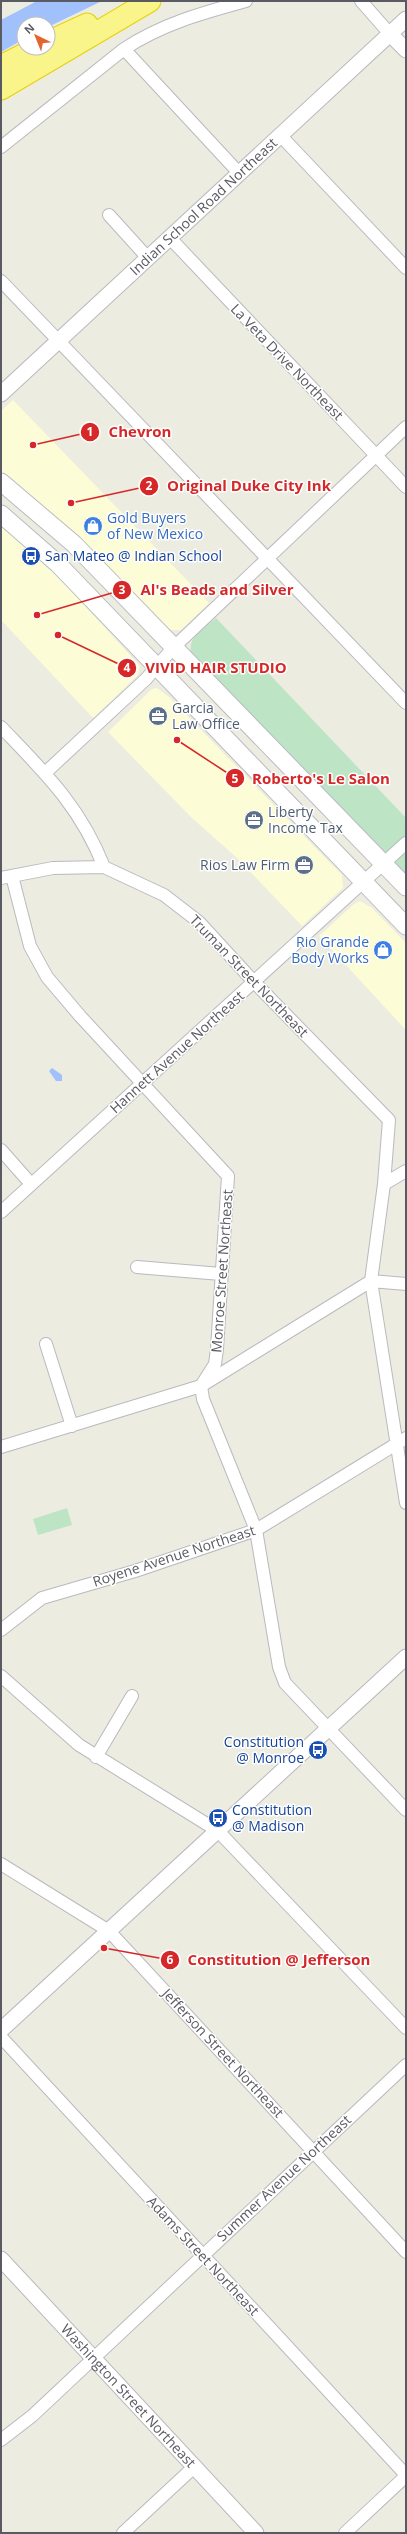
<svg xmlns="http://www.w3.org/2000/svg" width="407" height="2534" viewBox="0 0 407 2534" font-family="'Open Sans',sans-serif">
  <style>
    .commercial { fill: #fcfcd6 }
    .green { fill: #bee4c6 }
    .water { fill: #a1c1fc }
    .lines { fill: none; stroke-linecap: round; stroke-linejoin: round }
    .minor-casing { stroke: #b9b9c0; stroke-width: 14 }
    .tertiary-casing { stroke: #b9b9c0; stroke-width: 17 }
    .secondary-casing { stroke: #babbc2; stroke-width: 19 }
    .motorway-casing { stroke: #e7d107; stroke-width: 23 }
    .minor { stroke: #fff; stroke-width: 12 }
    .tertiary { stroke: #fff; stroke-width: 15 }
    .secondary { stroke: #fff; stroke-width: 17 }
    .motorway { stroke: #faf58b; stroke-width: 21 }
    .labels { text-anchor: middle; stroke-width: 3; stroke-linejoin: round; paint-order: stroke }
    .street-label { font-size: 14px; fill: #5a5b62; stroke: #fff }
    .shop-label { font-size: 14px; fill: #366cbe; stroke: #fff; text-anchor: start }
    .transit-label { font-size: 14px; fill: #164399; stroke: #fff; text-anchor: start }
    .service-label { font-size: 14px; fill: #4e5e75; stroke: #fff; text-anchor: start }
    .leader { fill: none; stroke: #d62828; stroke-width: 1.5 }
    .callout-dot { fill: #d62828; stroke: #fff; stroke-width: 1.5 }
    .mark-label { font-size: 12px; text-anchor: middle; font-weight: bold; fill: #fff }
    .callout-label { font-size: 15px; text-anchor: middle; font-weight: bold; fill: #d62828; stroke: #fff; stroke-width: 3; stroke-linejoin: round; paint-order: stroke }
  </style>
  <rect width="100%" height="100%" fill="#ecece1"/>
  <path class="commercial" d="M13,400L209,603L181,630H169L71,530L1,471V411Z
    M1,527L31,551L64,583L140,666L138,675L93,718L1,620Z
    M157,688L169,697L342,875L343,888L302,926L236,857L192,818L108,732L152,689Z
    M360,901L372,908L406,943L405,1029L319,936L354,904Z"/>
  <path class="green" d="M216,618L406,818V879L193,657C184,639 203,629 216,618Z
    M67,1508L72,1525L38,1535L33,1519Z"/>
  <path class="water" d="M37,1H102L48,27V24H24V39L1,52V20Z
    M52,1068L62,1075V1081H56L49,1071Z"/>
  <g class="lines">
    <g class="minor-casing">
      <path id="minor" d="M361,1L390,34
        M124,49L239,173
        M280,135L406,268
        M1,147L124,49C162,24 202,13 246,1
        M109,215L147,257
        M169,237L406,487
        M1,281L406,703
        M1,727C45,773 80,806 104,867L164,895L199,922L254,982L389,1120L384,1184L371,1281L406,1503
        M45,773L146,679L173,648L406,427
        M12,876L30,946L47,977L80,1016L228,1176L217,1349L215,1364L201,1386L203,1399L256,1530L279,1667L285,1683L406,1810
        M1,878L53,868L104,867
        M1,1150L31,1184
        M384,1184L406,1171
        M1,1212L406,843
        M137,1267L221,1274
        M46,1344L72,1426
        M1,1447L201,1386L371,1281L406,1284
        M1,1630L42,1598L135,1571L256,1530L406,1438
        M1,1676L79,1745L218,1831L406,2028
        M96,1757L132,1696
        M1,1864L109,1931L406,2252
        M1,2037L406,2475
        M1,2440L32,2416L406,2065
        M123,2533L194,2467
        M345,2533L406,2476"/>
    </g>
    <g class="tertiary-casing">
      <g id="tertiary">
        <path d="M390,34L406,50"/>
        <path id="s1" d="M1,394L406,19"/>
        <path d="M1,2030L406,1657"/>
        <path id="s2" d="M1,2259L256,2533"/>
      </g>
    </g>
    <g class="secondary-casing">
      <path id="secondary" d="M1,482L74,544L406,887
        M1,514L58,564L406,926"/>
    </g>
    <g class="motorway-casing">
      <path id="motorway" d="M48,42L87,24
        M1,66L36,48
        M1,89L150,1"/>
    </g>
    <use href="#minor" class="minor"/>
    <use href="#tertiary" class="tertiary"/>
    <use href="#secondary" class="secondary"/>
    <use href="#motorway" class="motorway"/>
  </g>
  <defs>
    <g id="shop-disc" transform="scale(1)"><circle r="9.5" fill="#3f7fe0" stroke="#fff"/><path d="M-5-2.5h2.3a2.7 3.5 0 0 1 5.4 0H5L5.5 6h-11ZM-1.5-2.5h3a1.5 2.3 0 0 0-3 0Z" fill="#fff"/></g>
    <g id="bus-disc" transform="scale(1)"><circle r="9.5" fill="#1a4fb4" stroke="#fff"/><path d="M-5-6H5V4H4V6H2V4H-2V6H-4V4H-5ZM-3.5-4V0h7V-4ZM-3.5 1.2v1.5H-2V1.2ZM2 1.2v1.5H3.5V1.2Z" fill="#fff"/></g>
    <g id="office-disc" transform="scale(1)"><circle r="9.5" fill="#5c6f8a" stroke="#fff"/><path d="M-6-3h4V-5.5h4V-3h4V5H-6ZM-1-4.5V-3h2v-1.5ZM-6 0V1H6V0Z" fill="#fff"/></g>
  </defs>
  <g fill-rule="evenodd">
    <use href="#shop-disc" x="93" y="526"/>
    <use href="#bus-disc" x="31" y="556"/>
    <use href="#office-disc" x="158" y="716"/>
    <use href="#office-disc" x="254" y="820"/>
    <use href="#office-disc" x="304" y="865"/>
    <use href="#shop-disc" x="383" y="950"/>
    <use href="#bus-disc" x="318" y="1750"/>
    <use href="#bus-disc" x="218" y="1818"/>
  </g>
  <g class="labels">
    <g class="street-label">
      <text dy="5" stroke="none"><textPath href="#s1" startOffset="276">Indian School Road Northeast</textPath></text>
      <text transform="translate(287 362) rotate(46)" y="5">La Veta Drive Northeast</text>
      <text transform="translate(249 976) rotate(46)" y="5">Truman Street Northeast</text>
      <text transform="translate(177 1052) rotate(-42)" y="5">Hannett Avenue Northeast</text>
      <text transform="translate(222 1271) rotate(-86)" y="5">Monroe Street Northeast</text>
      <text transform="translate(174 1556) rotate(-18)" y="5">Royene Avenue Northeast</text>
      <text transform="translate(223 2053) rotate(47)" y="5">Jefferson Street Northeast</text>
      <text transform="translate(284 2178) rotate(-43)" y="5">Summer Avenue Northeast</text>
      <text transform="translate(203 2256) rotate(47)" y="5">Adams Street Northeast</text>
      <text dy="5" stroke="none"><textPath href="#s2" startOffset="187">Washington Street Northeast</textPath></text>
    </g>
    <g class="shop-label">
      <text x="107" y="523">Gold Buyers<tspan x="107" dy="16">of New Mexico</tspan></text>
      <text x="369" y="947" text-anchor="end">Rio Grande<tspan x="369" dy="16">Body Works</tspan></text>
    </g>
    <g class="transit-label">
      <text x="45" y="561">San Mateo @ Indian School</text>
      <text x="304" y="1747" text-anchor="end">Constitution<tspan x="304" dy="16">@ Monroe</tspan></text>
      <text x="232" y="1815">Constitution<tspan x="232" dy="16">@ Madison</tspan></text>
    </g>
    <g class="service-label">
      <text x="172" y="713">Garcia<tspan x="172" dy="16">Law Office</tspan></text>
      <text x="268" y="817">Liberty<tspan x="268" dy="16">Income Tax</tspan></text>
      <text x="290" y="870" text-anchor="end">Rios Law Firm</text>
    </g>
  </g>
  <path class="leader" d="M33 445L90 432M71 503L149 486M37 615L122 590M58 635L127 668M177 740L235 778M104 1948L170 1960"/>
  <g class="callout-dot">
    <circle cx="33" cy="445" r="4"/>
    <circle cx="71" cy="503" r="4"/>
    <circle cx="37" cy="615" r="4"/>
    <circle cx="58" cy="635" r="4"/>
    <circle cx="177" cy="740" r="4"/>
    <circle cx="104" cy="1948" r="4"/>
    <circle cx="90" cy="432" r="10"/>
    <circle cx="149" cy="486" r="10"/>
    <circle cx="122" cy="590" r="10"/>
    <circle cx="127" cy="668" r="10"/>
    <circle cx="235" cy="778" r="10"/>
    <circle cx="170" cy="1960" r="10"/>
  </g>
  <g class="mark-label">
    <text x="90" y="436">1</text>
    <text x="149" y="490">2</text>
    <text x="122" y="594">3</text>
    <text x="127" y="672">4</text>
    <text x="235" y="783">5</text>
    <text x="170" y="1964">6</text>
  </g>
  <g class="callout-label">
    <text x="140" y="437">Chevron</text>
    <text x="249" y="491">Original Duke City Ink</text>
    <text x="217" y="595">Al's Beads and Silver</text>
    <text x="216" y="673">VIVID HAIR STUDIO</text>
    <text x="321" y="784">Roberto's Le Salon</text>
    <text x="279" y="1965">Constitution @ Jefferson</text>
  </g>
  <rect width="407" height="2534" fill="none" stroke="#5a5b62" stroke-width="4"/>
  <g transform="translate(36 36) rotate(317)"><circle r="19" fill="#ffffff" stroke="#bdbdc0"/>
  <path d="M0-3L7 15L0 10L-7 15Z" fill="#e4642f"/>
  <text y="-6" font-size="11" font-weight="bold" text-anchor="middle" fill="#5a5b62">N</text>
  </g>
</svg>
